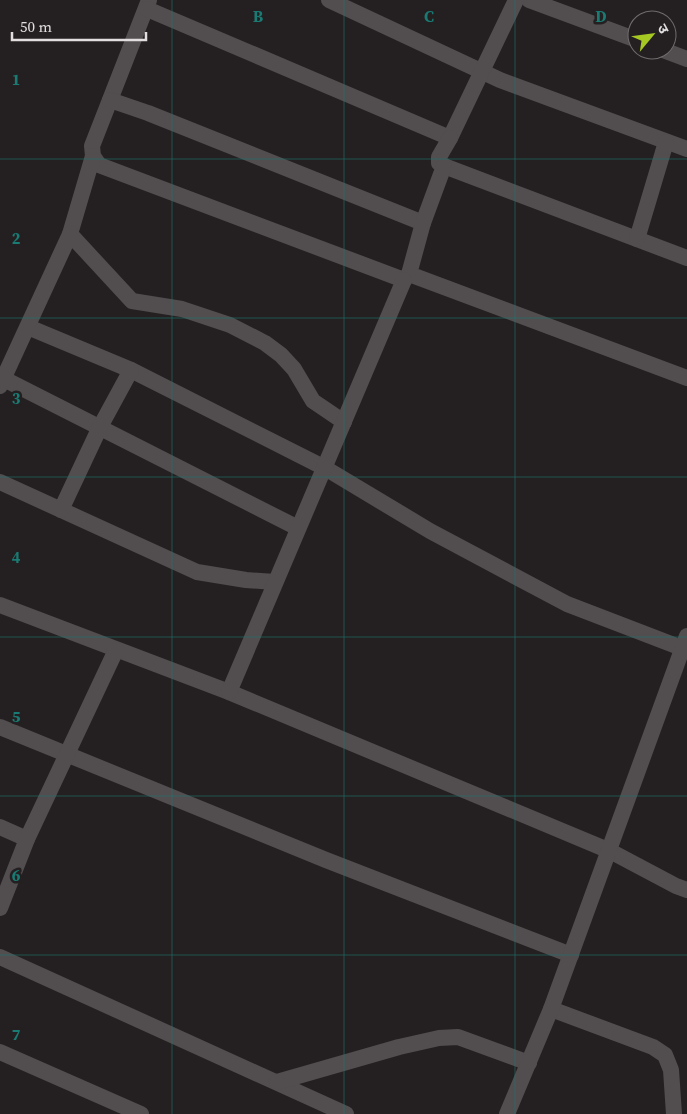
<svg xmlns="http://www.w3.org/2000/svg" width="687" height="1114" font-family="'Source Serif 4','Noto Sans Devanagari',serif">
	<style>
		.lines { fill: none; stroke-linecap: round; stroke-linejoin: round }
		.minor { stroke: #524d4f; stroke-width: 16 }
		.grid { fill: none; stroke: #1a7b74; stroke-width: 1; stroke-opacity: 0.55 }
		.grid-label { font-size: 16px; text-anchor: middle; font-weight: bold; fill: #1a7b74; stroke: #242021; stroke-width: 5; stroke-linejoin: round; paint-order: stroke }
	</style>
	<rect width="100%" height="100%" fill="#242021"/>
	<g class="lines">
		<g class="minor">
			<path d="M 149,0 L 92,146 L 93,156 L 99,165 L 404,280 L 409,274"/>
			<path d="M 329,0 L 500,80 L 687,149"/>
			<path d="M 529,0 L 637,40"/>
			<path d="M 147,9 L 450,138 L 516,0"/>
			<path d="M 663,50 L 687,59"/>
			<path d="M 110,100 L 148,113 L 423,223"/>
			<path d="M 450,138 L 439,157 L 439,163 L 444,166 L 687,258"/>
			<path d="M 444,166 L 423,223 L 409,274 L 687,378"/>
			<path d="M 70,234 L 93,156"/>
			<path d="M 637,239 L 666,142"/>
			<path d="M 28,327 L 131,370 L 325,468 L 430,531 L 567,604 L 687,650"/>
			<path d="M 4,379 L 298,528"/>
			<path d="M 0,386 L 70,234 L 132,301 L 182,309 L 230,325 L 265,343 L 281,355 L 294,369 L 313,401 L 344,422"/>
			<path d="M 0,482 L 197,572 L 246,580 L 275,582"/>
			<path d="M 61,510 L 100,427 L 131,370"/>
			<path d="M 0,605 L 229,692 L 610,851 L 676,886 L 687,890"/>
			<path d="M 229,692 L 404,280"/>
			<path d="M 0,727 L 326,860 L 571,955"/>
			<path d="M 0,827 L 27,839"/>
			<path d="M 0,908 L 27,839 L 116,650"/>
			<path d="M 0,957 L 346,1114"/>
			<path d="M 551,1009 L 653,1047 L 665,1055 L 671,1070 L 674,1114"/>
			<path d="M 0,1052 L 141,1114"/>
			<path d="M 277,1082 L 399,1047 L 439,1038 L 458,1037 L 529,1063"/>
			<path d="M 507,1114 L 551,1009 L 687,636"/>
		</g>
	</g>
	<path class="grid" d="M 172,0 L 172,1114M 344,0 L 344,1114M 515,0 L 515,1114M 0,159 L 687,159M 0,318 L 687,318M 0,477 L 687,477M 0,637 L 687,637M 0,796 L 687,796M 0,955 L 687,955"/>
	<g class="grid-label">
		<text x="258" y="22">B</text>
		<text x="429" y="22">C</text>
		<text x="601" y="22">D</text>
		<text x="16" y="85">1</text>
		<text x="16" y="244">2</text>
		<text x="16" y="404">3</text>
		<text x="16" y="563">4</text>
		<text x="16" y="722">5</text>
		<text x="16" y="881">6</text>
		<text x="16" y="1040">7</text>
	</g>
	<g transform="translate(652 35) rotate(61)"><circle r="24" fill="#242021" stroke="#706c6d"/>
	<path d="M0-4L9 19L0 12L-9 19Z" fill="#a5c822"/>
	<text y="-8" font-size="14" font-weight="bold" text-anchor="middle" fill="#e1dedf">उ</text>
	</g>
	<path d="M12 32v8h134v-8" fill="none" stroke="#e1dedf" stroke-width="2.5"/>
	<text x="20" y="32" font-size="15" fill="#e1dedf" stroke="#242021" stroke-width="4" paint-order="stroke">50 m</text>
</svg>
